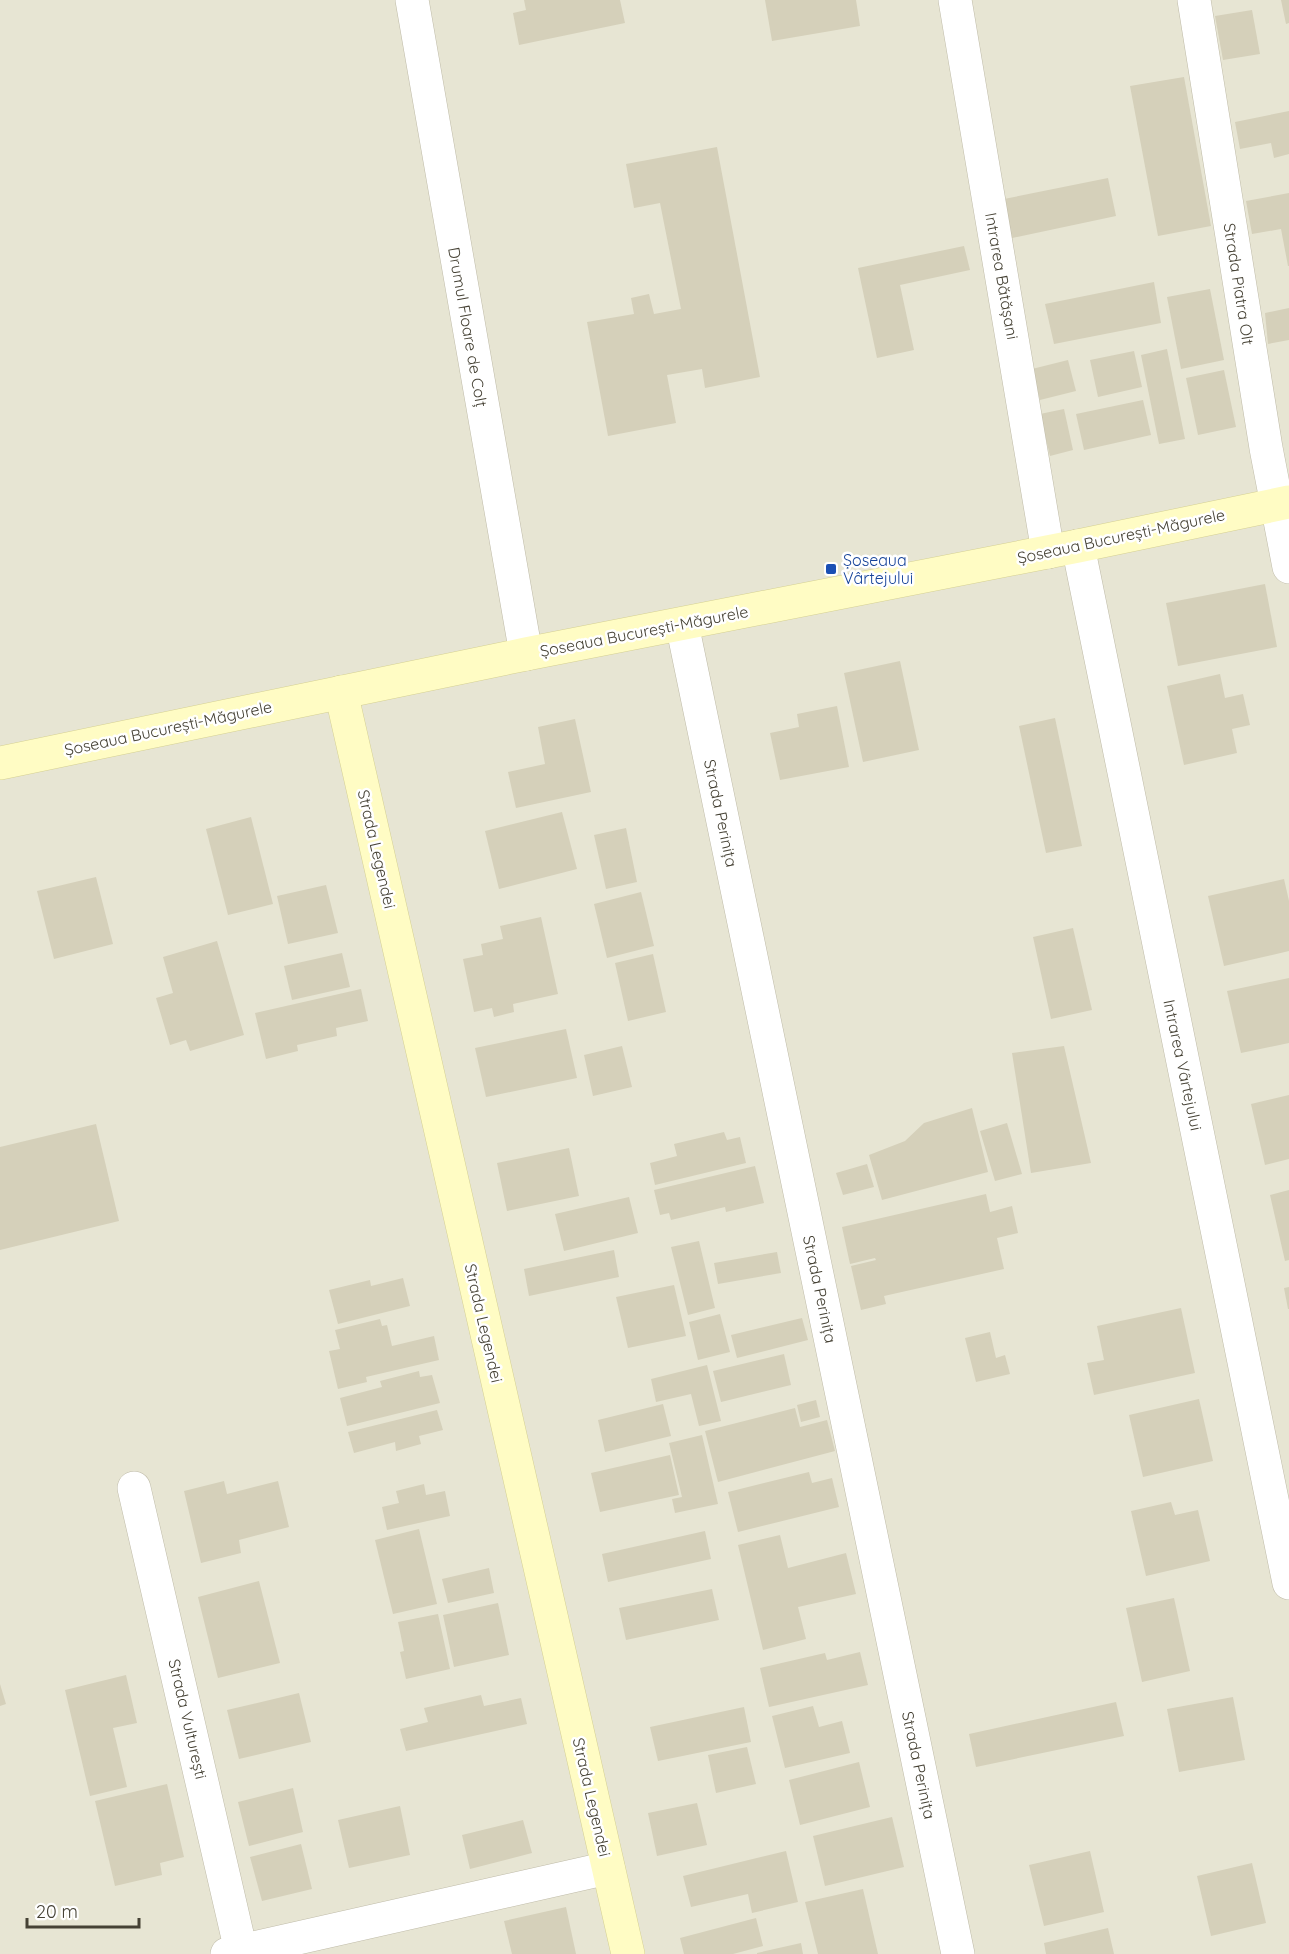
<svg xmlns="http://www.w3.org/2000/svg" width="1289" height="1954" font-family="Quicksand,sans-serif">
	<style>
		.residential { fill: #e7e5d3 }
		.building { fill: #d5d0ba }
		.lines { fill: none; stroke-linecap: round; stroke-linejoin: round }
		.street-casing { stroke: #bfbba8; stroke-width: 34 }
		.secondary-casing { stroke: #d5d093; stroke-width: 34 }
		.street { stroke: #fff; stroke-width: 33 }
		.secondary { stroke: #fffcc4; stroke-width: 33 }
		.transit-dot { fill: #1a4fb4; stroke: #fff; stroke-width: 2 }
		.labels { text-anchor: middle; stroke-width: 5; stroke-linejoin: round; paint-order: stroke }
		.street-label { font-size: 16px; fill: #464235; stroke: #fff }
		.transit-label { font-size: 16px; fill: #164399; stroke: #fff; text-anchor: start }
	</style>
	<rect width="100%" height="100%" fill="#f3f2e5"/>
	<rect class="residential" x="0" y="0" width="1289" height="1954"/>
	<g class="building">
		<path d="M 524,0 L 620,0 L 625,23 L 519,45 L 513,13 L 526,10 Z"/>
		<path d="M 765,0 L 856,0 L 860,26 L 772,41 Z"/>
		<path d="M 1281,0 L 1289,0 L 1289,23 L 1286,24 Z"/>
		<path d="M 1252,10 L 1260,54 L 1223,60 L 1215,16 Z"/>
		<path d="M 1184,77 L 1211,226 L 1158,236 L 1130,86 Z"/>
		<path d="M 1289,111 L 1289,154 L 1274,158 L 1271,143 L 1240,149 L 1235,122 Z"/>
		<path d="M 717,147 L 760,377 L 705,388 L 702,369 L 667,375 L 676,423 L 608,436 L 587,322 L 634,314 L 631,298 L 649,294 L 654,314 L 681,309 L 660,203 L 634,208 L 626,164 Z"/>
		<path d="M 1108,178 L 1116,216 L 1012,238 L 1004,199 Z"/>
		<path d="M 1289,193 L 1289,266 L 1288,266 L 1281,229 L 1252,234 L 1246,201 Z"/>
		<path d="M 964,246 L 970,270 L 900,285 L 914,350 L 877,358 L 858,268 Z"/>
		<path d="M 1154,282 L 1161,323 L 1054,344 L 1045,304 Z"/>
		<path d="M 1210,289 L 1224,360 L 1181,369 L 1167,297 Z"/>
		<path d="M 1289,308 L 1289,340 L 1268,344 L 1265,313 Z"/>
		<path d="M 1167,349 L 1185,439 L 1159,444 L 1141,355 Z"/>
		<path d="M 1134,351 L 1142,387 L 1098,397 L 1090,360 Z"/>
		<path d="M 1068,360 L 1076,391 L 1040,400 L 1032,369 Z"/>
		<path d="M 1224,370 L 1236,427 L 1198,435 L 1186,378 Z"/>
		<path d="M 1143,400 L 1151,435 L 1084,450 L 1076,414 Z"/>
		<path d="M 1064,409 L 1073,450 L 1050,456 L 1040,414 Z"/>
		<path d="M 1265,584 L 1277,647 L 1178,666 L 1166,603 Z"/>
		<path d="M 900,661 L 919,750 L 863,762 L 844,673 Z"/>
		<path d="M 1220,674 L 1225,698 L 1243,694 L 1250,725 L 1232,729 L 1237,753 L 1184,765 L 1167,686 Z"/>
		<path d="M 837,706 L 849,767 L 780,780 L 770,733 L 799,727 L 797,714 Z"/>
		<path d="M 1055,718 L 1082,846 L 1046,853 L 1019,726 Z"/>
		<path d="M 575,719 L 591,792 L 516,808 L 508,772 L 545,764 L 538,727 Z"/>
		<path d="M 562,812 L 577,869 L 499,889 L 485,831 Z"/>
		<path d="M 251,817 L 273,904 L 228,915 L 206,829 Z"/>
		<path d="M 626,828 L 637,882 L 606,889 L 594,835 Z"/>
		<path d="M 96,877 L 113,944 L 54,959 L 37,891 Z"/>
		<path d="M 1284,879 L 1289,901 L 1289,951 L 1224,966 L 1208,896 Z"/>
		<path d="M 326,885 L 338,933 L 288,944 L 277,896 Z"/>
		<path d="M 641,892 L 654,946 L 607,958 L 594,904 Z"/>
		<path d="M 541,917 L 558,994 L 513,1004 L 514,1012 L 494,1017 L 492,1008 L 474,1012 L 463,959 L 483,955 L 481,944 L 503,939 L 500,926 Z"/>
		<path d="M 1073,928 L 1092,1010 L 1051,1019 L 1033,937 Z"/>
		<path d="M 217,941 L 244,1035 L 190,1051 L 186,1040 L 170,1045 L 156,998 L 173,993 L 163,957 Z"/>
		<path d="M 342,953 L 350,987 L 292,1000 L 284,966 Z"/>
		<path d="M 653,954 L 666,1012 L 628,1021 L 615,963 Z"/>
		<path d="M 1289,978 L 1289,1043 L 1241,1053 L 1227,991 Z"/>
		<path d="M 361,989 L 368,1021 L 336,1028 L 337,1036 L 297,1045 L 298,1051 L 266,1059 L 255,1013 Z"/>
		<path d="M 566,1029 L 577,1078 L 486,1097 L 475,1048 Z"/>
		<path d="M 622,1046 L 632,1087 L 593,1096 L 584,1055 Z"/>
		<path d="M 1064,1046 L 1091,1163 L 1031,1173 L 1012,1053 Z"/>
		<path d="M 1289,1095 L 1289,1159 L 1265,1165 L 1251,1104 Z"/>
		<path d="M 972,1108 L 988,1172 L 882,1200 L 869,1155 L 905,1141 L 924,1123 Z"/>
		<path d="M 1007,1123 L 1022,1174 L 995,1181 L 980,1131 Z"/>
		<path d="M 96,1124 L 119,1221 L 0,1250 L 0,1147 Z"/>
		<path d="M 724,1132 L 727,1140 L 740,1137 L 746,1163 L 655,1185 L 650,1163 L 677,1156 L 674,1144 Z"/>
		<path d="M 569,1148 L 579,1196 L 507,1211 L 497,1163 Z"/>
		<path d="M 867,1164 L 874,1187 L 843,1195 L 836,1173 Z"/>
		<path d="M 755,1166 L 764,1203 L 726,1212 L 725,1207 L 671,1220 L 669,1213 L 660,1215 L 654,1190 Z"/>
		<path d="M 1289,1190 L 1289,1260 L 1285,1261 L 1270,1195 Z"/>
		<path d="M 986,1194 L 990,1212 L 1012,1206 L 1018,1233 L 997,1238 L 1004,1269 L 884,1296 L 886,1304 L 861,1310 L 851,1266 L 876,1260 L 875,1258 L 850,1264 L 842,1227 Z"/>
		<path d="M 629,1197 L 638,1233 L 564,1251 L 555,1214 Z"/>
		<path d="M 699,1241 L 715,1308 L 688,1315 L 671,1247 Z"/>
		<path d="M 614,1250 L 619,1277 L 529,1296 L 524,1269 Z"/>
		<path d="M 777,1252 L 781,1273 L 718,1284 L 714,1263 Z"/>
		<path d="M 403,1278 L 410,1306 L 338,1324 L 329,1290 L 370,1280 L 371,1286 Z"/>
		<path d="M 674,1285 L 686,1336 L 628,1348 L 616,1297 Z"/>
		<path d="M 1289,1287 L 1289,1309 L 1288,1309 L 1284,1288 Z"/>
		<path d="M 1181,1308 L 1195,1373 L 1094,1395 L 1087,1363 L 1104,1360 L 1097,1326 Z"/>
		<path d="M 720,1314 L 730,1352 L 698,1360 L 689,1322 Z"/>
		<path d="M 802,1318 L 808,1340 L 737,1358 L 731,1335 Z"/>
		<path d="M 380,1319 L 382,1326 L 387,1325 L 392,1346 L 434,1336 L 439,1360 L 366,1377 L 367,1382 L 338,1389 L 329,1351 L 340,1349 L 335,1330 Z"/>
		<path d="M 990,1332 L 996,1358 L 1005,1355 L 1010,1374 L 976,1382 L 965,1338 Z"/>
		<path d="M 784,1354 L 791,1385 L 721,1402 L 713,1371 Z"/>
		<path d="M 707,1365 L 721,1421 L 699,1426 L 691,1394 L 656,1402 L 651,1379 Z"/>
		<path d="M 419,1371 L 420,1377 L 432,1375 L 440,1403 L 347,1426 L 340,1398 L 382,1387 L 380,1381 Z"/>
		<path d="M 1199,1399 L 1213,1461 L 1143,1477 L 1129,1415 Z"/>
		<path d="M 816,1400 L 820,1417 L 801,1422 L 797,1405 Z"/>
		<path d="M 663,1404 L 671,1436 L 605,1452 L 598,1420 Z"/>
		<path d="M 795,1408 L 800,1427 L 827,1420 L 835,1451 L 718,1482 L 705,1431 Z"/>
		<path d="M 437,1410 L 443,1430 L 419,1436 L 421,1444 L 396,1451 L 395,1442 L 354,1453 L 348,1432 Z"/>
		<path d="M 702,1435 L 718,1504 L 675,1513 L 672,1499 L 682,1497 L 669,1443 Z"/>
		<path d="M 670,1455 L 679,1495 L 600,1512 L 591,1473 Z"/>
		<path d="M 809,1472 L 812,1483 L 832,1478 L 839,1507 L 738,1532 L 728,1492 Z"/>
		<path d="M 224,1481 L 227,1494 L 278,1481 L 289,1527 L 239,1540 L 241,1553 L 201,1563 L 184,1491 Z"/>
		<path d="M 424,1484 L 426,1495 L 445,1491 L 450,1516 L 387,1530 L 382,1507 L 399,1503 L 396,1491 Z"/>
		<path d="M 1171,1502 L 1175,1515 L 1198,1510 L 1210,1561 L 1146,1576 L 1131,1511 Z"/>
		<path d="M 419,1529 L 437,1604 L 393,1614 L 375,1540 Z"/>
		<path d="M 705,1531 L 711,1559 L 608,1582 L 602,1554 Z"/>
		<path d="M 780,1535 L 788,1568 L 846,1553 L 856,1594 L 798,1607 L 806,1639 L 763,1650 L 738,1545 Z"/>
		<path d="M 489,1568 L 494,1593 L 448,1603 L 442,1579 Z"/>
		<path d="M 259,1581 L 280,1663 L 218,1678 L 198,1597 Z"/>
		<path d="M 712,1589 L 719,1620 L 626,1640 L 619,1608 Z"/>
		<path d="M 1174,1598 L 1190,1671 L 1142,1682 L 1126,1608 Z"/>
		<path d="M 498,1603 L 509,1655 L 454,1667 L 443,1615 Z"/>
		<path d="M 438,1614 L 450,1669 L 406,1679 L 400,1652 L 404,1651 L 398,1622 Z"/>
		<path d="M 860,1652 L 868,1685 L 769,1707 L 760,1668 L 825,1653 L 827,1660 Z"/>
		<path d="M 126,1675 L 137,1723 L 113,1728 L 127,1787 L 90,1796 L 65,1690 Z"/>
		<path d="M 0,1684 L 6,1704 L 0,1706 Z"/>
		<path d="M 299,1693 L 311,1742 L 239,1759 L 227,1710 Z"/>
		<path d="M 481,1695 L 484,1706 L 521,1698 L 527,1724 L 406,1751 L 400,1729 L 428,1722 L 424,1708 Z"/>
		<path d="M 1233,1697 L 1245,1760 L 1179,1772 L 1167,1709 Z"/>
		<path d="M 1116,1702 L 1124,1736 L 976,1767 L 969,1734 Z"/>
		<path d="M 813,1706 L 819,1727 L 842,1721 L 850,1753 L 785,1768 L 772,1716 Z"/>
		<path d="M 744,1707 L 751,1742 L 658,1761 L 650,1727 Z"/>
		<path d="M 747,1747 L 756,1784 L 716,1793 L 708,1755 Z"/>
		<path d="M 859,1762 L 870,1807 L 800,1825 L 789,1780 Z"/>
		<path d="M 167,1784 L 184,1857 L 160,1863 L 162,1875 L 115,1886 L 95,1801 Z"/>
		<path d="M 293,1788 L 303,1832 L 249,1846 L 238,1802 Z"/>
		<path d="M 697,1803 L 707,1845 L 657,1856 L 648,1813 Z"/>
		<path d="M 400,1806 L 410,1855 L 349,1868 L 338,1820 Z"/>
		<path d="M 892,1817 L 904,1867 L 825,1886 L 813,1836 Z"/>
		<path d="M 523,1820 L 532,1853 L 470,1869 L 462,1835 Z"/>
		<path d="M 301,1844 L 312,1889 L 262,1901 L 250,1857 Z"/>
		<path d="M 786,1851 L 798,1902 L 752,1913 L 748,1894 L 691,1907 L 683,1876 Z"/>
		<path d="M 1090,1851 L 1104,1912 L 1044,1926 L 1029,1865 Z"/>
		<path d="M 1252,1863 L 1266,1923 L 1211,1936 L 1197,1876 Z"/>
		<path d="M 863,1889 L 878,1954 L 818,1954 L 805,1902 Z"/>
		<path d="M 566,1907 L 576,1954 L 512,1954 L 504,1921 Z"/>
		<path d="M 756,1918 L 763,1946 L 733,1954 L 684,1954 L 680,1938 Z"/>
		<path d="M 1108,1928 L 1114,1954 L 1046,1954 L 1044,1943 Z"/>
		<path d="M 801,1943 L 803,1954 L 757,1954 L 757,1953 Z"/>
	</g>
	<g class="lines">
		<defs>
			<g id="street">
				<path d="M 412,0 L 526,654"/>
				<path d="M 955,0 L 1048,552"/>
				<path d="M 1194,0 L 1266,448 L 1289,567"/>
				<path d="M 1078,546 L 1289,1583"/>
				<path d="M 682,624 L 958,1954"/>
				<path d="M 134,1488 L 241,1951"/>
				<path d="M 227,1954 L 608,1868"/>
			</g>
			<g id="secondary">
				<path d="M 341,692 L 628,1954"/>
				<path d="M 0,763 L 526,654 L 1078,546 L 1289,502"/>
			</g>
		</defs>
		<use href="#street" class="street-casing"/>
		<use href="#secondary" class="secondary-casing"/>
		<use href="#street" class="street"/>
		<use href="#secondary" class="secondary"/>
	</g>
	<rect class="transit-dot" x="825" y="563" width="12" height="12" rx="3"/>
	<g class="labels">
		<g class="street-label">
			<text transform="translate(1002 276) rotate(80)" y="6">Intrarea Bătășani</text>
			<text transform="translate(1239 284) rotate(81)" y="6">Strada Piatra Olt</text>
			<text transform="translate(468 327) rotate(80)" y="6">Drumul Floare de Colț</text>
			<text transform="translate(1121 536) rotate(-12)" y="6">Șoseaua București-Măgurele</text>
			<text transform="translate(644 631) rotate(-11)" y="6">Șoseaua București-Măgurele</text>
			<text transform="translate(168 728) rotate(-12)" y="6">Șoseaua București-Măgurele</text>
			<text transform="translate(721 813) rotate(78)" y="6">Strada Perinița</text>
			<text transform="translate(377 849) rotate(77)" y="6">Strada Legendei</text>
			<text transform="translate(1183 1065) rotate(78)" y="6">Intrarea Vârtejului</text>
			<text transform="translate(820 1289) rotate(78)" y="6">Strada Perinița</text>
			<text transform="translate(484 1323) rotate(77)" y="6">Strada Legendei</text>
			<text transform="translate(188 1719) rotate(77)" y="6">Strada Vulturești</text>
			<text transform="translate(919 1765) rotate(78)" y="6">Strada Perinița</text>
			<text transform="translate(592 1797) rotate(77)" y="6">Strada Legendei</text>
		</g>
		<g class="transit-label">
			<text x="843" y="566">Șoseaua<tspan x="843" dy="18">Vârtejului</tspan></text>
		</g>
	</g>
	<path d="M27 1918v9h112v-9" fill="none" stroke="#464235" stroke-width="3"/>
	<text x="36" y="1918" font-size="18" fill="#464235" stroke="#ffffff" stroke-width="4.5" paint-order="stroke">20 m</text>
</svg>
